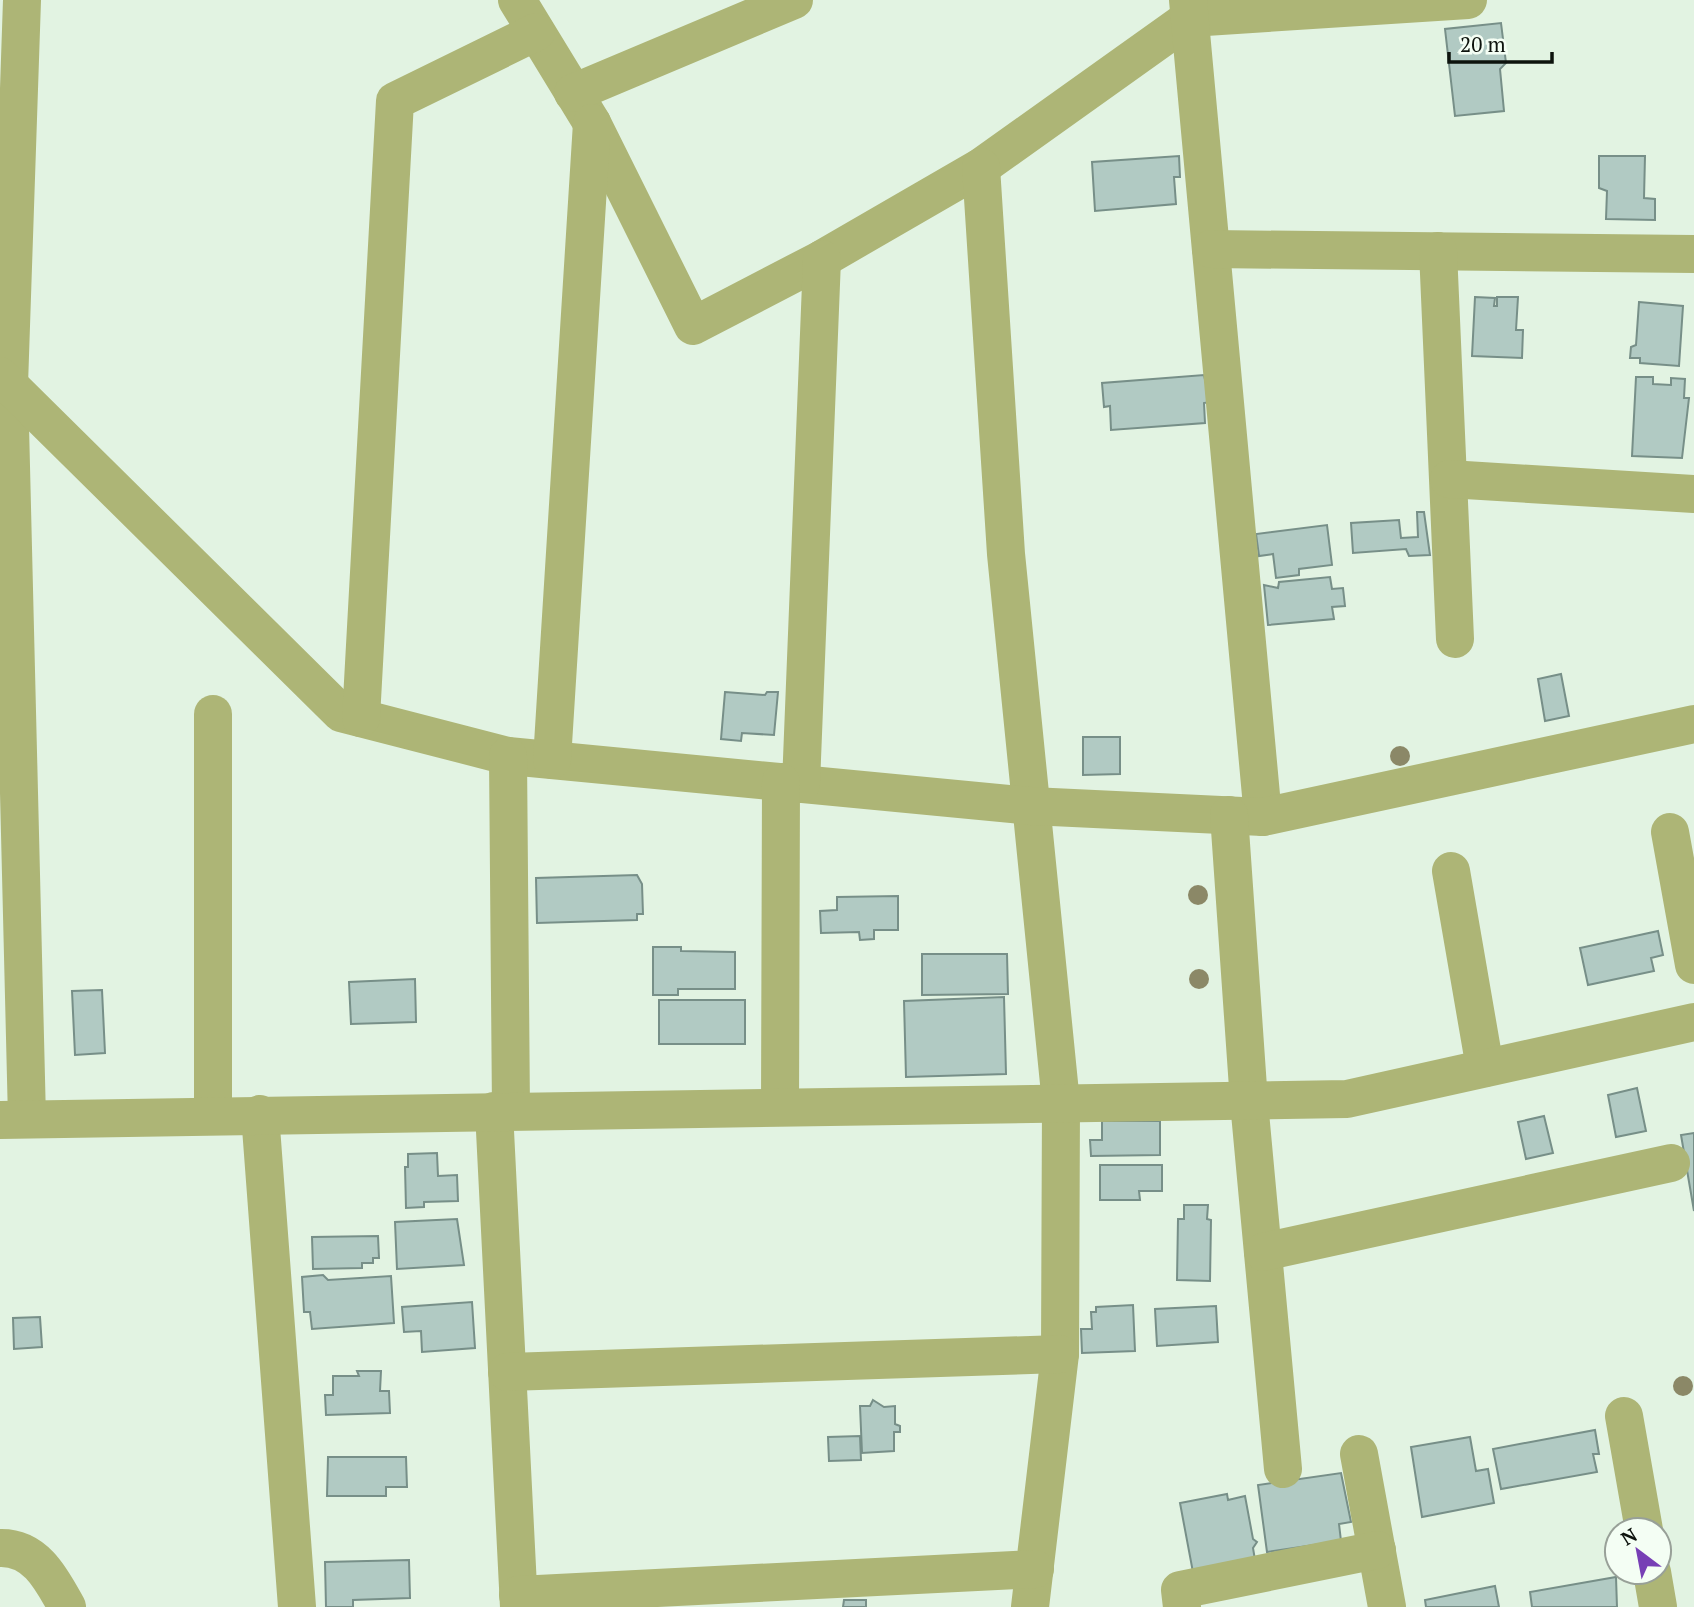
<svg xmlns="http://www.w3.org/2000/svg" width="1694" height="1607" font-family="'PT Serif',serif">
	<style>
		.building { fill: #b1cac3; stroke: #778f88; stroke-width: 2 }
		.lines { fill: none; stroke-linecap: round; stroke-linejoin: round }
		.minor { stroke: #adb576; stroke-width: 38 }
		.tree { fill: #8b8867 }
	</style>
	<rect width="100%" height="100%" fill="#e2f3e2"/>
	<g class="building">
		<path d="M 1501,23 L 1506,63 L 1500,69 L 1504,111 L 1455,116 L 1445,29 Z"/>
		<path d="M 1179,156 L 1180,177 L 1174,177 L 1176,204 L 1095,211 L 1092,162 Z"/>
		<path d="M 1599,156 L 1645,156 L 1644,198 L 1655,199 L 1655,220 L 1606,219 L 1607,191 L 1599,188 Z"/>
		<path d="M 1475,297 L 1495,298 L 1494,306 L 1497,306 L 1497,297 L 1518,297 L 1516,330 L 1523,330 L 1522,358 L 1472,356 Z"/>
		<path d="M 1639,302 L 1683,306 L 1679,366 L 1640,363 L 1640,358 L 1630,358 L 1631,347 L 1636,345 Z"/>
		<path d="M 1204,375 L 1210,402 L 1204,403 L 1205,423 L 1111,430 L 1110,406 L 1104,407 L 1102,383 Z"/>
		<path d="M 1636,377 L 1653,377 L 1653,384 L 1671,385 L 1671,378 L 1685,379 L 1684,398 L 1689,398 L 1682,458 L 1632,456 Z"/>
		<path d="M 1417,512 L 1424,512 L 1430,555 L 1409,556 L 1406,549 L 1353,553 L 1351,523 L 1399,520 L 1401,538 L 1418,537 Z"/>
		<path d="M 1327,525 L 1332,565 L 1299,569 L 1299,575 L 1276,578 L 1273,554 L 1259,556 L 1256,534 Z"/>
		<path d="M 1330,577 L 1332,589 L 1343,588 L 1345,606 L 1332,607 L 1334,619 L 1268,625 L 1264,585 L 1278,588 L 1279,582 Z"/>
		<path d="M 1561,674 L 1569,716 L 1545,721 L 1538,679 Z"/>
		<path d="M 725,692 L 765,695 L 767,692 L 778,692 L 774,735 L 742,733 L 741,741 L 721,739 Z"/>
		<path d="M 1083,737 L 1120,737 L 1120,774 L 1083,775 Z"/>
		<path d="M 637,875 L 642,884 L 643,914 L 637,914 L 637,920 L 537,923 L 536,878 Z"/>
		<path d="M 898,896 L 898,930 L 874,930 L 874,939 L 860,940 L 859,932 L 821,933 L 820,911 L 837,910 L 837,897 Z"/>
		<path d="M 1658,931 L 1663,955 L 1651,958 L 1654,971 L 1588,985 L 1580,948 Z"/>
		<path d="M 653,947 L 681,947 L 681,951 L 735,952 L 735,989 L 678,989 L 678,995 L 653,995 Z"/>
		<path d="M 922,954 L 1007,954 L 1008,994 L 922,995 Z"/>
		<path d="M 415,979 L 416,1022 L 351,1024 L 349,982 Z"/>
		<path d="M 102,990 L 105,1053 L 75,1055 L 72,991 Z"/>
		<path d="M 1004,997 L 1006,1074 L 906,1077 L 904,1001 Z"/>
		<rect x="659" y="1000" width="86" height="44"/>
		<path d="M 1637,1088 L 1646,1131 L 1616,1137 L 1608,1095 Z"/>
		<path d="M 1544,1116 L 1553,1153 L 1526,1159 L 1518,1122 Z"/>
		<path d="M 1102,1121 L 1160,1121 L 1160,1155 L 1091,1156 L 1090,1140 L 1102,1140 Z"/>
		<path d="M 1694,1133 L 1694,1211 L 1681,1135 Z"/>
		<path d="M 437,1153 L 438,1176 L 457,1175 L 458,1201 L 424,1202 L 424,1207 L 406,1208 L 405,1167 L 408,1167 L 408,1154 Z"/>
		<path d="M 1100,1165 L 1162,1165 L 1162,1191 L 1139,1191 L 1140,1200 L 1100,1200 Z"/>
		<path d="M 1184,1205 L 1208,1205 L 1207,1219 L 1211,1220 L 1210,1281 L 1177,1280 L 1178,1219 L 1184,1219 Z"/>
		<path d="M 457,1219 L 464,1265 L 397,1269 L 395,1222 Z"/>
		<path d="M 378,1236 L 379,1258 L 373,1258 L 373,1263 L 362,1263 L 362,1268 L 313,1269 L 312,1237 Z"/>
		<path d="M 323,1275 L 328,1280 L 391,1276 L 394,1323 L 312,1329 L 310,1312 L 304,1312 L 302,1277 Z"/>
		<path d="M 472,1302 L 475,1348 L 422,1352 L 421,1331 L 404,1332 L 402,1307 Z"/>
		<path d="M 1133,1305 L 1135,1351 L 1082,1353 L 1081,1329 L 1092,1329 L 1091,1312 L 1096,1312 L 1096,1307 Z"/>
		<path d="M 1216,1306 L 1218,1342 L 1157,1346 L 1155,1309 Z"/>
		<path d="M 40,1317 L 42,1347 L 14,1349 L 13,1318 Z"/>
		<path d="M 357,1371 L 381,1371 L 380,1391 L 389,1391 L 390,1413 L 326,1415 L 325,1395 L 333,1395 L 333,1376 L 359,1376 Z"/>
		<path d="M 873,1400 L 884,1407 L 895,1406 L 895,1424 L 900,1426 L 900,1432 L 894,1432 L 894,1451 L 862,1453 L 860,1406 L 870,1406 Z"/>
		<path d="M 1595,1430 L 1599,1454 L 1593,1454 L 1597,1472 L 1501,1489 L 1493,1449 Z"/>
		<path d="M 860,1436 L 861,1460 L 829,1461 L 828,1437 Z"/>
		<path d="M 1470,1437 L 1476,1471 L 1488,1469 L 1494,1503 L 1422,1517 L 1411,1447 Z"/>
		<path d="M 328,1457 L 406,1457 L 407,1487 L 386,1487 L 386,1496 L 327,1496 Z"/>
		<path d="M 1341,1473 L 1351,1522 L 1339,1524 L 1341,1541 L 1267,1552 L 1258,1485 Z"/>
		<path d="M 1227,1494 L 1228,1500 L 1245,1496 L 1253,1539 L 1257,1542 L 1253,1548 L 1256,1566 L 1195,1583 L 1180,1503 Z"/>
		<path d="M 409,1560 L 410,1598 L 353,1600 L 353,1607 L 326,1607 L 325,1562 Z"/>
		<path d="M 1616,1577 L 1617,1607 L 1532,1607 L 1530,1592 Z"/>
		<path d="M 1495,1586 L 1499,1607 L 1426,1607 L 1425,1600 Z"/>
		<path d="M 844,1600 L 866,1600 L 866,1607 L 843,1607 Z"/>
	</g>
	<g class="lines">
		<g class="minor">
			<path d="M 22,0 L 9,385 L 27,1119"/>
			<path d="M 517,0 L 592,123 L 693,326 L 822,259 L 981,167 L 1190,18 L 1468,0"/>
			<path d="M 1188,0 L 1263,817"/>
			<path d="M 573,93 L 794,0"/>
			<path d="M 981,167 L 1006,554 L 1061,1103 L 1060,1354 L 1030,1607"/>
			<path d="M 1211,249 L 1694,254"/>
			<path d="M 1438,251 L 1455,639"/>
			<path d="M 0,376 L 341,713 L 508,756 L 1031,806 L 1263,817 L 1694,724"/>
			<path d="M 1449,479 L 1694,494"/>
			<path d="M 361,718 L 395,101 L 536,32"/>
			<path d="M 508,756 L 511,1111"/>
			<path d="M 552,760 L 592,123"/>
			<path d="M 801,784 L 822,259"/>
			<path d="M 1229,815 L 1249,1102 L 1283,1469"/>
			<path d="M 1670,832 L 1694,965"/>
			<path d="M 1451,871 L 1485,1068"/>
			<path d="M 780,1107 L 781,782"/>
			<path d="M 494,1111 L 519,1607"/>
			<path d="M 260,1114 L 297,1607"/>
			<path d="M 213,1115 L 213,714"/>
			<path d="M 0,1120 L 1347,1099 L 1694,1022"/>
			<path d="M 1263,1252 L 1671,1163"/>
			<path d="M 507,1372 L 1060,1354"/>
			<path d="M 1624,1416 L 1644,1530"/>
			<path d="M 1359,1454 L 1387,1607"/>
			<path d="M 0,1548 C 36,1547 52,1580 67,1607"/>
			<path d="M 1652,1572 L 1658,1607"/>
			<path d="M 518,1595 L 1035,1569"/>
			<path d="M 1182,1607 L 1180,1590 L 1377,1550"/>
		</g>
	</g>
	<g class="tree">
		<circle cx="1400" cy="756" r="10"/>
		<circle cx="1198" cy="895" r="10"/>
		<circle cx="1199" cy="979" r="10"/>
		<circle cx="1683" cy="1386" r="10"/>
	</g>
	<g transform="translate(1638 1551) rotate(328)"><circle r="33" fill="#f4fef4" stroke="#98a098" stroke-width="2"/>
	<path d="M0-5L12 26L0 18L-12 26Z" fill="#773fb5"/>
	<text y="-10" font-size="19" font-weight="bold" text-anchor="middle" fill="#0d130d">N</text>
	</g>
	<path d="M1449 52v10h103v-10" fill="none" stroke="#0d130d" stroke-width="3.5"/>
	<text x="1460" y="52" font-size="21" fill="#0d130d" stroke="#f4fef4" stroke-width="5" paint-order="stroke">20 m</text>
</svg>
